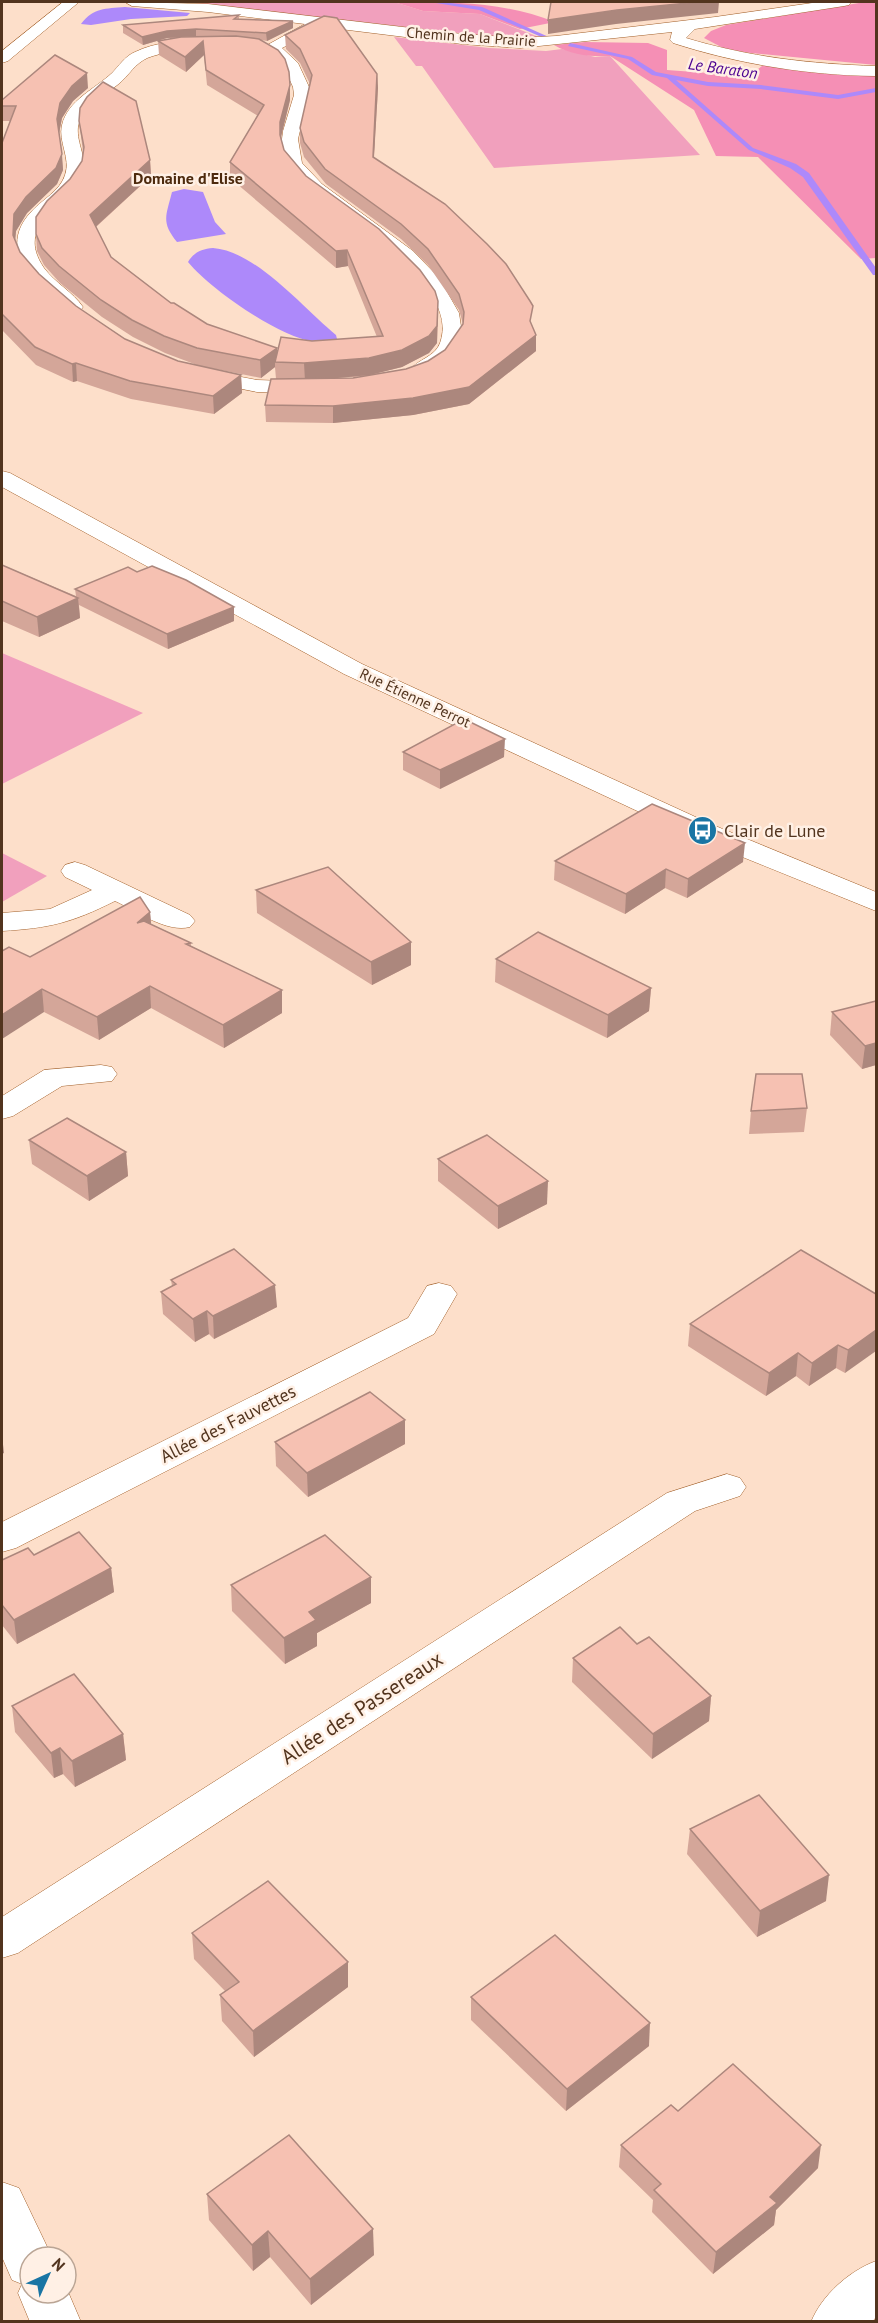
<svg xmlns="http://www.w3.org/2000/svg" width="878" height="2323" font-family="'PT Sans',sans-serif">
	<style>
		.green { fill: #f1a0bd }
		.forest { fill: #f58fb5 }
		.water { fill: #ad89fa }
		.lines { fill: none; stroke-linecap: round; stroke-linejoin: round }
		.stream { fill: #ad89fa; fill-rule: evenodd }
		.minor-casing { stroke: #a3612b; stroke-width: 1 }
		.minor { fill: #fff; fill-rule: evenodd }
		.wall { fill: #d4a699; fill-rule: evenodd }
		.shaded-wall { fill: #ac877d }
		.building { fill: #f6c1b2; stroke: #ac877d; stroke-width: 1.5 }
		.labels { text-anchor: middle; stroke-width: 5; stroke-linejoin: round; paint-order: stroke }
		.far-street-label { font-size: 15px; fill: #52341e; stroke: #fff0e5 }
		.far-water-label { font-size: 16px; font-style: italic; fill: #4b0191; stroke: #fff0e5 }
		.far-neighbourhood-label { font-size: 16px; font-weight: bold; fill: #4d2a0d; stroke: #fff0e5 }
		.poi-label { font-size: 18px; fill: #52341e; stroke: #fff0e5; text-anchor: start }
		.street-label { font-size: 18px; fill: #52341e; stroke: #fff0e5 }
		.near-street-label { font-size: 21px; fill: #52341e; stroke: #fff0e5 }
	</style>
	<rect width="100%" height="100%" fill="#fddfca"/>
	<g class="green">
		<path d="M 184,2 L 394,2 L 423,11 L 480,14 L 544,39 L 495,37 Z"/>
		<path d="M 394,37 L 489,48 L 546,51 L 562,49 L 595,57 L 610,56 L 700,155 L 494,168 L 422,66 L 416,66 Z"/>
		<path d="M 2,653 L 143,713 L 2,784 Z"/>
		<path d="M 2,853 L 47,876 L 2,902 Z"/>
	</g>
	<g class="forest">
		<path d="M 394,2 C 448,2 503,1 555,22 L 520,29 L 480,14 L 423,11 Z"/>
		<path d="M 865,2 L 876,2 L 876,65 L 751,53 L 725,49 L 704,38 L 711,31 L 726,25 Z"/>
		<path d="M 585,42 L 648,43 L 667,50 L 667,70 L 749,76 L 766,63 L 876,74 L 876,258 L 861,259 L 758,157 L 716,156 L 694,110 L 610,56 C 591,57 571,55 554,45 Z"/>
	</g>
	<g class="water">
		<path d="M 125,7 L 190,13 L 187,16 L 131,19 L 91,25 L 81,24 C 94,7 105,9 125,7 Z"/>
		<path d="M 184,189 L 203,192 L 215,222 L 226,234 L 177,242 C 161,222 166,216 172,192 Z"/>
		<path d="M 213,248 C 256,251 303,308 336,335 L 337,339 C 330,342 322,344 314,342 C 278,336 211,290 188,262 C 194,252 202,249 213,248 Z"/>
	</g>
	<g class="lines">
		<g class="stream">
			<path d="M 430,2 L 443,2 L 482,7 L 551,38 L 546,39 L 479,10 Z"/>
			<path d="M 570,43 L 632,57 L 656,72 L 708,82 L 761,85 L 838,95 L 876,88 L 876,92 L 838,99 L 761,89 L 708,86 L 676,80 L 753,148 L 796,164 L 809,173 L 876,268 L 876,275 L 873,275 L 803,177 L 790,168 L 749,150 L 667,78 L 652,75 L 628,59 L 568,46 Z"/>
		</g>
		<defs>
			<g id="minor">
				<path d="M 63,2 L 79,2 L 8,61 L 2,63 L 2,51 Z"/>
				<path d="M 125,2 L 208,4 L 462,34 L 520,38 L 556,36 L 715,17 L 819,2 L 851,2 L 849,5 L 844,6 L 695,29 L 686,38 C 748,57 811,64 876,66 L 876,76 C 807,75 738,64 673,43 L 670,40 L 672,32 L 520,48 L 462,44 L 324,27 L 282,48 L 298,63 L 310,89 L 298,139 L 302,163 L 322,184 L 413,251 L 439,278 L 459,313 L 462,333 L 458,348 L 444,364 L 420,376 L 413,374 L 410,370 C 418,359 435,357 440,343 C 462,283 340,218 304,186 L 285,163 L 281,147 L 283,131 L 294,95 L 293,87 L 282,63 L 262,48 L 305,24 L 208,12 L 132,6 Z"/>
				<path d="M 202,39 L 207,41 L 210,44 L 207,47 C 190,52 171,50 153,56 C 138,60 132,71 122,81 C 107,95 82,105 78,127 C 76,144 89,160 82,177 C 68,211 13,222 44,268 C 55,283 73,292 83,307 L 80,311 C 66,315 59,305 49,296 C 23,272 2,242 32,211 C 43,199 60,191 65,175 C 71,158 58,142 62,125 C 68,100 95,89 112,73 C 119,66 125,56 135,52 C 155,42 180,41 202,39 Z"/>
				<path d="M 199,369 L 257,380 L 314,382 L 321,384 L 324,388 L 321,392 L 314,394 L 257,392 L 192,379 L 189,375 L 192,371 Z"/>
				<path d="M 2,471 L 10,473 L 362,664 L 713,825 L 876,892 L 876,911 L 693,837 L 344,674 L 2,487 Z"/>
				<path d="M 75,862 L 85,865 L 190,915 L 195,921 L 190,927 C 166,933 137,911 115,901 C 71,923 50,928 2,931 L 2,913 L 50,909 L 92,890 L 65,877 L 61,871 L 65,865 Z"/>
				<path d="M 101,1065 L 112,1067 L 117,1074 L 112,1081 L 62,1086 L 13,1116 L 2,1119 L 2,1096 L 44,1070 Z"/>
				<path d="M 439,1283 L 451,1286 L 457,1294 L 434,1334 L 16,1548 L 2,1552 L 2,1522 L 408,1318 L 427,1286 Z"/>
				<path d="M 727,1474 L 740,1478 L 746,1487 L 740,1496 L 695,1511 L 18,1953 L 2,1958 L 2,1917 L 667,1493 Z"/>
				<path d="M 2,2182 L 19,2188 L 52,2257 L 30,2257 L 30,2293 L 66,2293 L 66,2287 L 81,2322 L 30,2322 L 18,2293 L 22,2284 L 12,2280 L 2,2257 Z"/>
				<path d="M 876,2261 L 876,2317 L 872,2322 L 811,2322 C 822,2295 849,2271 876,2261 Z"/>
			</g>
		</defs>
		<use href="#minor" class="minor-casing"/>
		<use href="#minor" class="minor"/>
	</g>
	<g class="wall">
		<path d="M 239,15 L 239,19 L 293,28 L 267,41 L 261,40 L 289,72 L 290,100 L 281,137 L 284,150 L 306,176 L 438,318 L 437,343 L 429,353 L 402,367 L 374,374 L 406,369 L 428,361 L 445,350 L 463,324 L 459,310 L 428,265 L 401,239 L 326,184 L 304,157 L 300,143 L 300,128 L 310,84 L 300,63 L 286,49 L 285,35 L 377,74 L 378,88 L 374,158 L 532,325 L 536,351 L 469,404 L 413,415 L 333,423 L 266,422 L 265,405 L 276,379 L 275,367 L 261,378 L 211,368 L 241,375 L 242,393 L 214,414 L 131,399 L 77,381 L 73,382 L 36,365 L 2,330 L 2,143 L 10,121 L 2,121 L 2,100 L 88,88 L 73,101 L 62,118 L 59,132 L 63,170 L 57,184 L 27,213 L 16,231 L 15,241 L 20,252 L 39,274 L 76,306 L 125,339 L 178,361 L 197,365 L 165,353 L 133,337 L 102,317 L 60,283 L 44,265 L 37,251 L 36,234 L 82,161 L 83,152 L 79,121 L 150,160 L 151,176 L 96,227 L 111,257 L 171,303 L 207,324 L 277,354 L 312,341 L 377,337 L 348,266 L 336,268 L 230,178 L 230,162 L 258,116 L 207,85 L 204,55 L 186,72 L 159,55 L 158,41 L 179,38 L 167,38 L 143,45 L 123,33 L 123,25 ZM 367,376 L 353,378 L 333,378 L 351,377 Z"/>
		<path d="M 2,565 L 76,596 L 75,589 L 137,572 L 234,607 L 234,621 L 168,649 L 79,605 L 80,618 L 39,637 L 2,621 Z"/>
		<path d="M 403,752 L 504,757 L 440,789 L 403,770 Z"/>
		<path d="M 555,861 L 743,862 L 687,898 L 665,888 L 625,914 L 554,880 Z"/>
		<path d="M 256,890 L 411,942 L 411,965 L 372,985 L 257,913 Z"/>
		<path d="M 150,912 L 151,924 L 191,943 L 191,946 L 282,990 L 282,1013 L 224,1048 L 151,1008 L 99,1040 L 44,1012 L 30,957 Z"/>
		<path d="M 496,959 L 651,988 L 649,1011 L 607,1038 L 495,982 Z"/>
		<path d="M 876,1001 L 876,1065 L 862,1069 L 830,1035 L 832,1012 Z"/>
		<path d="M 807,1108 L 804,1132 L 749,1134 L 751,1111 Z"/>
		<path d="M 29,1140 L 126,1152 L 128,1176 L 89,1201 L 32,1164 Z"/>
		<path d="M 438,1159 L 547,1204 L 498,1229 L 438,1181 Z"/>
		<path d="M 171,1280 L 277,1307 L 214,1339 L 209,1334 L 195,1342 L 163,1314 L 161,1292 L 172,1286 Z"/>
		<path d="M 876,1294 L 845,1373 L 836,1368 L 809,1386 L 796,1376 L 766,1396 L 688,1346 L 690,1324 Z"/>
		<path d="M 275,1442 L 405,1444 L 308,1497 L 276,1466 Z"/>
		<path d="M 34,1555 L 111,1568 L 114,1592 L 17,1644 L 2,1625 L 2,1560 Z"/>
		<path d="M 231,1585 L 371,1603 L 317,1633 L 317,1646 L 285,1664 L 232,1611 Z"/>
		<path d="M 637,1644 L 711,1696 L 709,1721 L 652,1759 L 572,1682 L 573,1658 Z"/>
		<path d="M 12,1706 L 123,1734 L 126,1760 L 75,1787 L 63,1774 L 54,1778 L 15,1732 Z"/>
		<path d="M 690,1829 L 826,1901 L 757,1937 L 687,1854 Z"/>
		<path d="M 192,1933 L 348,1962 L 348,1987 L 254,2057 L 222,2021 L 220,1995 L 225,1991 L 194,1959 Z"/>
		<path d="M 471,1997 L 649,2046 L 566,2111 L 471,2020 Z"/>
		<path d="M 678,2111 L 818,2168 L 776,2210 L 774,2225 L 713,2274 L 652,2212 L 653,2200 L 619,2167 L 621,2145 Z"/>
		<path d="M 207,2194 L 374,2255 L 311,2305 L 270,2257 L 253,2271 L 209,2220 Z"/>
	</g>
	<g class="shaded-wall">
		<path d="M 698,2 L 719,2 L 718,13 L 616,24 L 548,34 L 548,20 L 617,10 Z"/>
		<path d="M 293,21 L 293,28 L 267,41 L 266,33 Z"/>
		<path d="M 196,29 L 196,36 L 167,38 L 143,45 L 142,37 L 167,31 Z"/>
		<path d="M 203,41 L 204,55 L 186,72 L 185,57 Z"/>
		<path d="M 87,73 L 88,88 L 73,101 L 62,118 L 59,134 L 57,119 L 60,103 L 72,86 Z"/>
		<path d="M 377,74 L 378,88 L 373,172 L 373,157 Z"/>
		<path d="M 290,85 L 290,100 L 281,137 L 281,151 L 280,122 Z"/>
		<path d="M 62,154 L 63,170 L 57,184 L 27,213 L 16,231 L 14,252 L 13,235 L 14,214 L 26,197 Z"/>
		<path d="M 150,160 L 151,176 L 91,231 L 90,215 Z"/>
		<path d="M 347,250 L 348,266 L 336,268 L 336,251 Z"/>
		<path d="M 438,301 L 437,343 L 429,353 L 402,367 L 370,375 L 305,381 L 304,363 L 369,358 Z"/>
		<path d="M 536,335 L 536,351 L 469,404 L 413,415 L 333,423 L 333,406 Z"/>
		<path d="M 277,348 L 278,362 L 275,362 L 275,367 L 261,378 L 260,360 Z"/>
		<path d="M 76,363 L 77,381 L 73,382 L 72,364 Z"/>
		<path d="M 241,375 L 242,393 L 214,414 L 213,396 Z"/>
		<path d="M 78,598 L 80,618 L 39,637 L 37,617 Z"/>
		<path d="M 234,607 L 234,621 L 168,649 L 167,634 Z"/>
		<path d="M 505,739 L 504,757 L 440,789 L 440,770 Z"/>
		<path d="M 745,843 L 743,862 L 687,898 L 688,879 Z"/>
		<path d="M 666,869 L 665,888 L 625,914 L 626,894 Z"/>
		<path d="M 150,912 L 152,934 L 137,923 Z"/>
		<path d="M 411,942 L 411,965 L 372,985 L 371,962 Z"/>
		<path d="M 150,986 L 151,1008 L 99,1040 L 97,1017 Z"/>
		<path d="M 651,988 L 649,1011 L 607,1038 L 608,1015 Z"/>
		<path d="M 42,989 L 44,1012 L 2,1039 L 2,1015 Z"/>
		<path d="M 282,990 L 282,1013 L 224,1048 L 223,1025 Z"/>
		<path d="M 876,1043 L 876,1065 L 862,1069 L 865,1046 Z"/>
		<path d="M 126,1152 L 128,1176 L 89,1201 L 87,1176 Z"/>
		<path d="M 548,1181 L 547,1204 L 498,1229 L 498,1206 Z"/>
		<path d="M 275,1285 L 277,1307 L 214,1339 L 213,1316 Z"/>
		<path d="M 207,1311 L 209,1334 L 195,1342 L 193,1319 Z"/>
		<path d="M 876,1330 L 876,1351 L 845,1373 L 848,1350 Z"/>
		<path d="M 838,1345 L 836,1368 L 809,1386 L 812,1363 Z"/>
		<path d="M 798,1353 L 796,1376 L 766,1396 L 769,1373 Z"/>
		<path d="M 405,1420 L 405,1444 L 308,1497 L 307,1473 Z"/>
		<path d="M 2,1436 L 4,1453 L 2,1454 Z"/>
		<path d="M 111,1568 L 114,1592 L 17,1644 L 14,1620 Z"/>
		<path d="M 371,1577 L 371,1603 L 317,1633 L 317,1646 L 285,1664 L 284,1638 L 309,1612 Z"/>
		<path d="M 711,1696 L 709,1721 L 652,1759 L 653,1734 Z"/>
		<path d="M 123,1734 L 126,1760 L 75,1787 L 72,1761 Z"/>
		<path d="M 60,1748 L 63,1774 L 54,1778 L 51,1753 Z"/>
		<path d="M 829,1875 L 826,1901 L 757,1937 L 760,1911 Z"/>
		<path d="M 348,1962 L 348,1987 L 254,2057 L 253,2031 Z"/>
		<path d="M 650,2023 L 649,2046 L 566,2111 L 567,2089 Z"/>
		<path d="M 821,2145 L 818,2168 L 776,2210 L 774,2225 L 713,2274 L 716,2252 Z"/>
		<path d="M 373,2229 L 374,2255 L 311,2305 L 310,2279 Z"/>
		<path d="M 268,2231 L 270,2257 L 253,2271 L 252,2245 Z"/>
	</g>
	<g class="building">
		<path d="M 551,2 L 698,2 L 617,10 L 548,20 Z"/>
		<path d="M 239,15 L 234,19 L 293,21 L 266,33 L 196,29 L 167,31 L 142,37 L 123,25 Z"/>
		<path d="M 324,16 L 337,18 L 377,74 L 373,157 L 445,204 L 487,244 L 506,264 L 530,301 L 533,306 L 530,321 L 536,335 L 469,387 L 413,398 L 333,406 L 265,405 L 271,379 L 353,378 L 406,369 L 428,361 L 445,350 L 463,324 L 464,312 L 459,294 L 428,249 L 401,224 L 325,169 L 304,142 L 300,128 L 312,75 L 300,49 L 285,35 Z"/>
		<path d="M 236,36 L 259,39 L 278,50 L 285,59 L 289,72 L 290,85 L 280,122 L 280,135 L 284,150 L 306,176 L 379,229 L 420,270 L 435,291 L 438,301 L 437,326 L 429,336 L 402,350 L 369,358 L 304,363 L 275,362 L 281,337 L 312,341 L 383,336 L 347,250 L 336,251 L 230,162 L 264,105 L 206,70 L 203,41 L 185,57 L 158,41 L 181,37 Z"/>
		<path d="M 55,55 L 87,73 L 72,86 L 60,103 L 57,119 L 62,154 L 56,168 L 26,197 L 14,214 L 13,235 L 20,252 L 39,274 L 76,306 L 125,339 L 178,361 L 241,375 L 213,396 L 130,381 L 76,363 L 72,364 L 35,347 L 2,314 L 2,143 L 16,106 L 2,106 L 2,100 Z"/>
		<path d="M 103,82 L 136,101 L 150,160 L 90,215 L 111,257 L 171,303 L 174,303 L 207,324 L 277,348 L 260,360 L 197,348 L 164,336 L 132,320 L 101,300 L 59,266 L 42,248 L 36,234 L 36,217 L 47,201 L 70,179 L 82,161 L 84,147 L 79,121 L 80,108 L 87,97 Z"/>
		<path d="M 2,565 L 78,598 L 37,617 L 2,601 Z"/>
		<path d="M 152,566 L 186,580 L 234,607 L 167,634 L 75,589 L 128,567 L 137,572 Z"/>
		<path d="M 464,719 L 505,739 L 440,770 L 403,752 Z"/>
		<path d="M 652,804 L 745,843 L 688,879 L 666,869 L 626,894 L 555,861 Z"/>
		<path d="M 328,867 L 411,942 L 371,962 L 256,890 Z"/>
		<path d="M 140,897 L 150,912 L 137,923 L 144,921 L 191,943 L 186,944 L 282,990 L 223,1025 L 150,986 L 97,1017 L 42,989 L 2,1015 L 2,951 L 9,947 L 30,957 Z"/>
		<path d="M 538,932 L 651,988 L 608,1015 L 496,959 Z"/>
		<path d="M 876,1001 L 876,1043 L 865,1046 L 832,1012 Z"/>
		<path d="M 756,1074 L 802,1074 L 807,1108 L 751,1111 Z"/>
		<path d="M 67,1118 L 126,1152 L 87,1176 L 29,1140 Z"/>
		<path d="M 487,1135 L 548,1181 L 498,1206 L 438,1159 Z"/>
		<path d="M 234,1249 L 275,1285 L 213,1316 L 207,1311 L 193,1319 L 161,1292 L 176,1284 L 171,1280 Z"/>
		<path d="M 801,1250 L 876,1294 L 876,1330 L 848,1350 L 838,1345 L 812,1363 L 798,1353 L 769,1373 L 690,1324 Z"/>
		<path d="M 370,1392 L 405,1420 L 307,1473 L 275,1442 Z"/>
		<path d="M 79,1532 L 111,1568 L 14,1620 L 2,1605 L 2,1560 L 28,1548 L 34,1555 Z"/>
		<path d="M 325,1535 L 371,1577 L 309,1612 L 316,1620 L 284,1638 L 231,1585 Z"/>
		<path d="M 620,1627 L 637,1644 L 649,1637 L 711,1696 L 653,1734 L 573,1658 Z"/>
		<path d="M 74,1674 L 123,1734 L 72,1761 L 60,1748 L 51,1753 L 12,1706 Z"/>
		<path d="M 759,1795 L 829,1875 L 760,1911 L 690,1829 Z"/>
		<path d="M 268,1881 L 348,1962 L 253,2031 L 220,1995 L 239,1982 L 192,1933 Z"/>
		<path d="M 555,1935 L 650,2023 L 567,2089 L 471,1997 Z"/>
		<path d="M 733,2064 L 821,2145 L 770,2197 L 777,2203 L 716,2252 L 654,2190 L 661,2184 L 621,2145 L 671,2105 L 678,2111 Z"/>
		<path d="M 289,2135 L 373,2229 L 310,2279 L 268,2231 L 252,2245 L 207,2194 Z"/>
	</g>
	<defs>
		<symbol id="bus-disc" viewBox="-11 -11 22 22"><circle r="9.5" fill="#1975a4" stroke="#fff0e5"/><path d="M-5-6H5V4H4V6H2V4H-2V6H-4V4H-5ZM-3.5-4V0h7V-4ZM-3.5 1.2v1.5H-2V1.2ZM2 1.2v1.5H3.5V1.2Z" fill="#fff"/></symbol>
	</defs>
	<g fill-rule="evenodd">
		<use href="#bus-disc" x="686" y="814" width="33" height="33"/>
	</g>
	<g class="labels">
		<g class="far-street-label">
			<text transform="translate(471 37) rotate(4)" y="5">Chemin de la Prairie</text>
			<text transform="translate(415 698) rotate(25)" y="5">Rue Étienne Perrot</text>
		</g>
		<g class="far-water-label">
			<text transform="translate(723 68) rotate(8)" y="6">Le Baraton</text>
		</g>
		<g class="far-neighbourhood-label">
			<text x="188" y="184">Domaine d'Elise</text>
		</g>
		<g class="poi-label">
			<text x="724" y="837">Clair de Lune</text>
		</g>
		<g class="street-label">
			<text transform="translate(228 1424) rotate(-27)" y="6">Allée des Fauvettes</text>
		</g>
		<g class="near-street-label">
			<text transform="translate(362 1708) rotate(-33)" y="7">Allée des Passereaux</text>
		</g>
	</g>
	<rect width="878" height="2323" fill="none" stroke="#52341e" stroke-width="6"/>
	<g transform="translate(48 2275) rotate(45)"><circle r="28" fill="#fff0e5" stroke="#baa595" stroke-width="1.5"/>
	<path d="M0-4.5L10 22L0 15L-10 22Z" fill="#1975a4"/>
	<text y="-9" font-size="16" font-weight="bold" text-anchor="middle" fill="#52341e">N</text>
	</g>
</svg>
